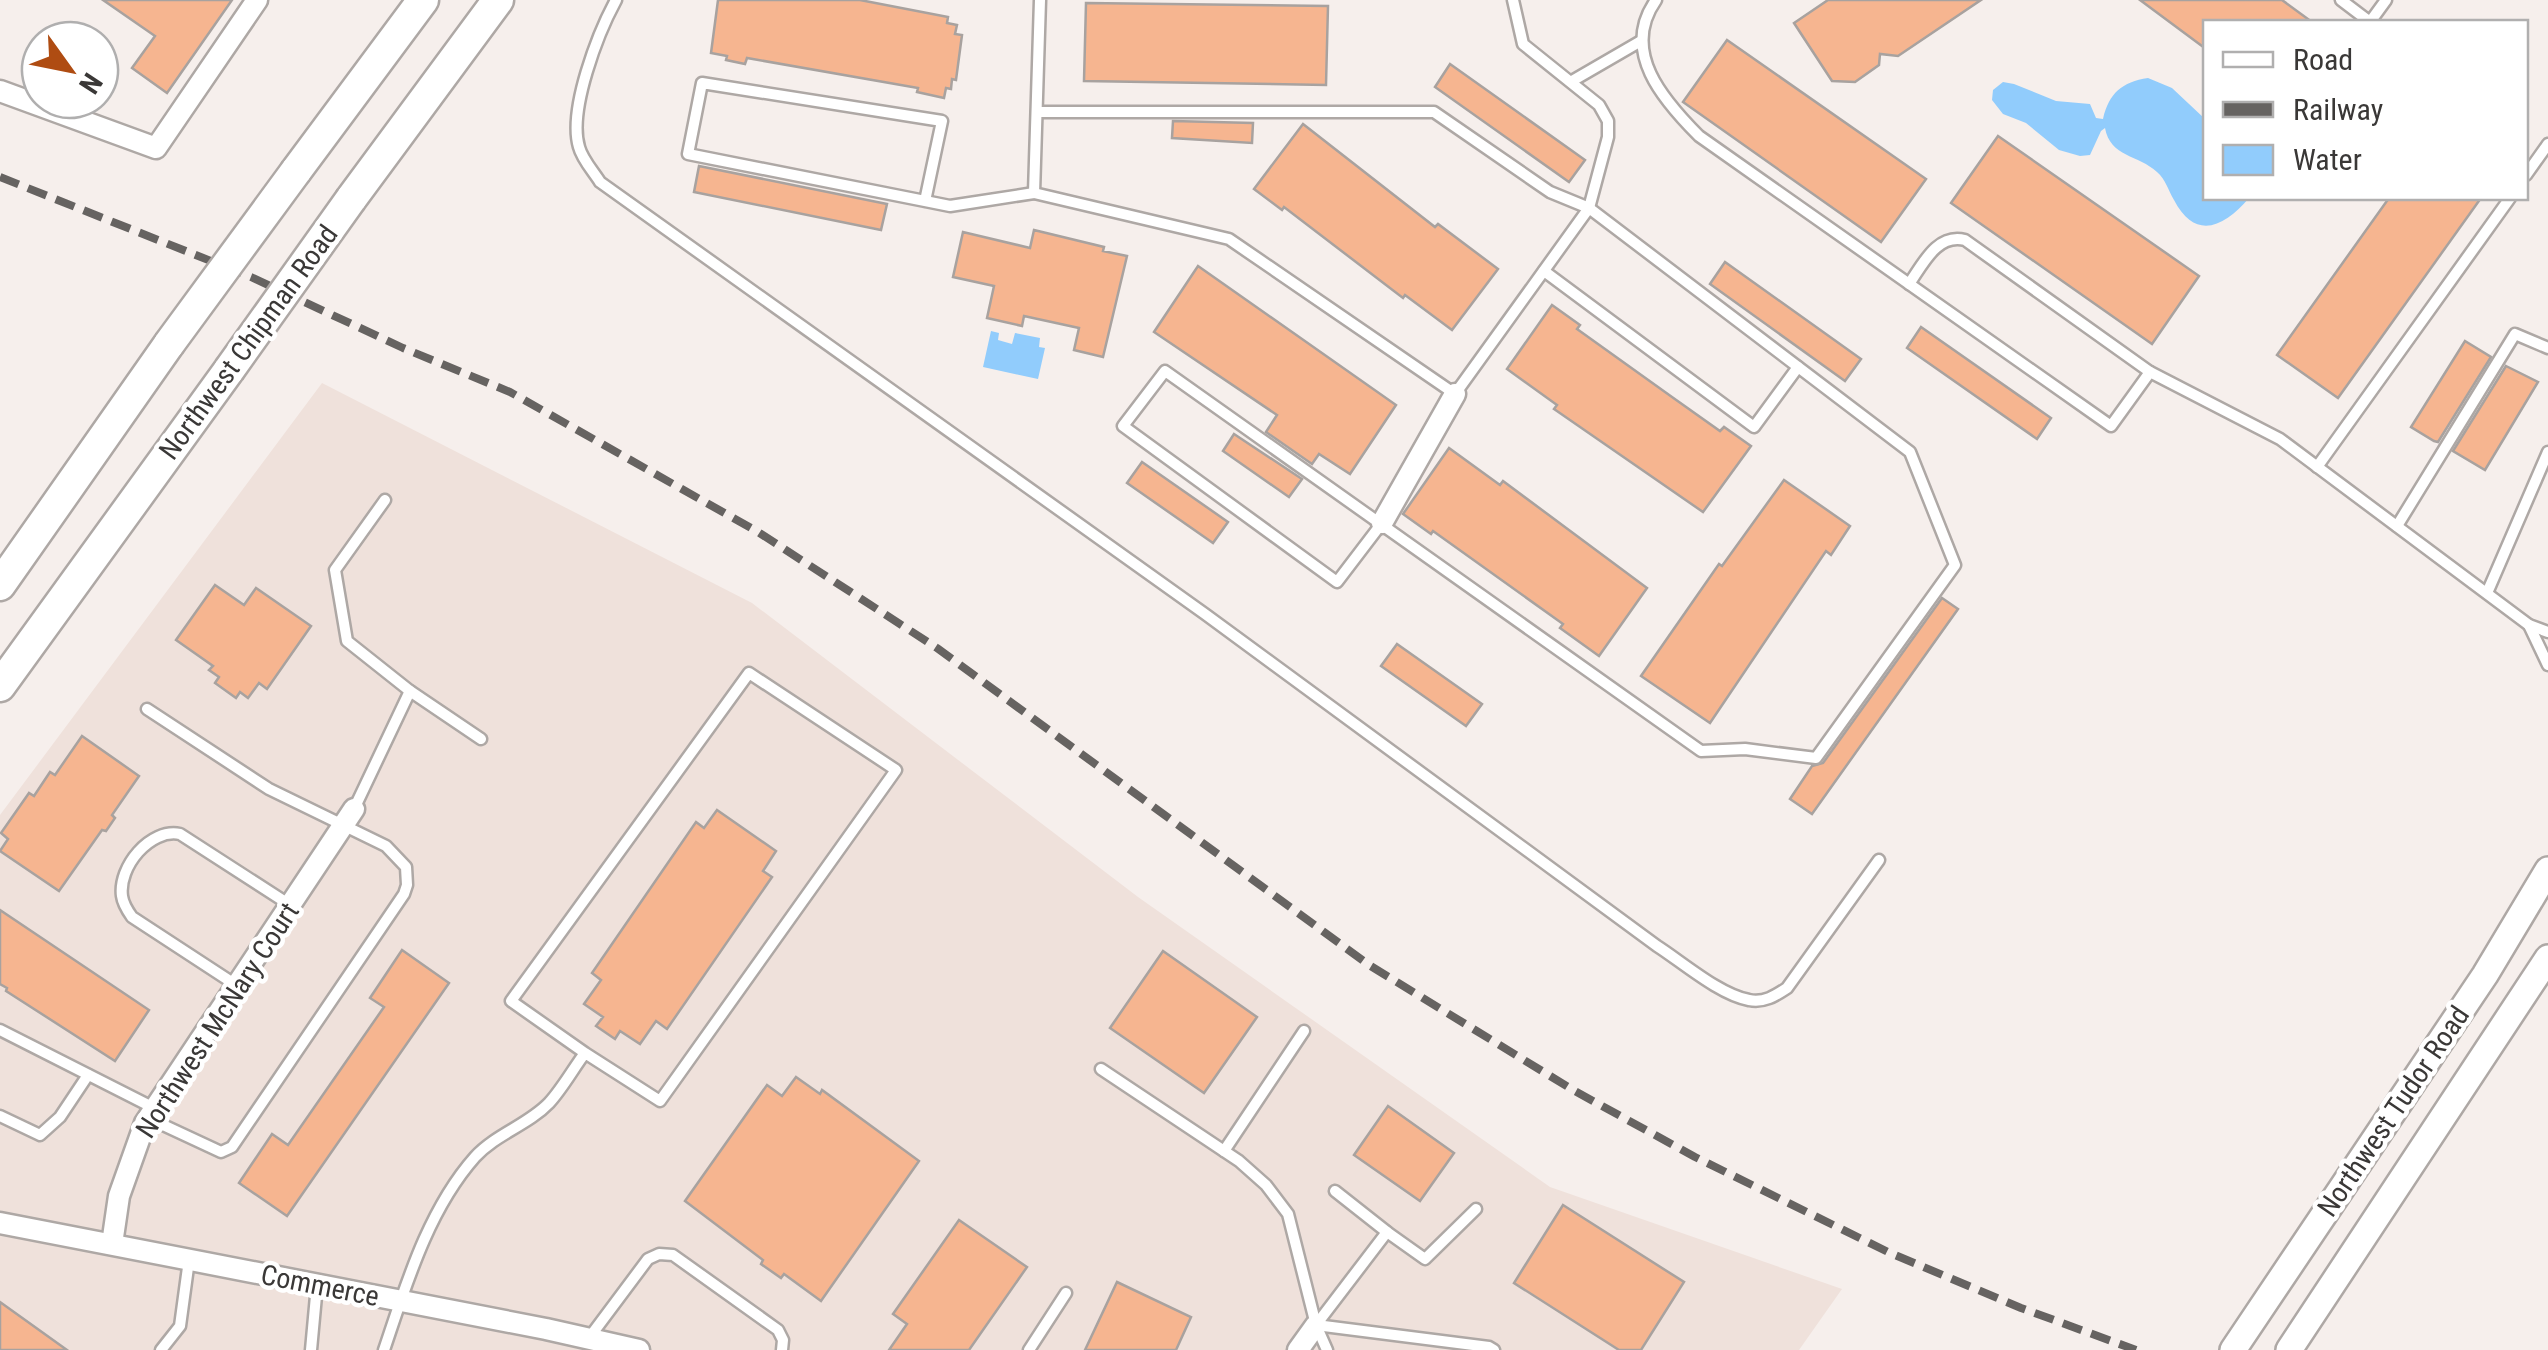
<svg xmlns="http://www.w3.org/2000/svg" width="2548" height="1350" font-family="'Roboto Condensed',sans-serif">
	<style>
		.built { fill: #efe1db }
		.water { fill: #91ccfc }
		.building { fill: #f6b590; stroke: #a8a29f; stroke-width: 2.5 }
		.lines { fill: none; stroke-linecap: round; stroke-linejoin: round }
		.service-casing { stroke: #aea8a5; stroke-width: 15 }
		.minor-casing { stroke: #aea8a5; stroke-width: 25 }
		.tertiary-casing { stroke: #aea8a5; stroke-width: 30 }
		.secondary-casing { stroke: #aea8a5; stroke-width: 35 }
		.service { stroke: #fff; stroke-width: 10 }
		.minor { stroke: #fff; stroke-width: 20 }
		.tertiary { stroke: #fff; stroke-width: 25 }
		.secondary { stroke: #fff; stroke-width: 30 }
		.rail { stroke: #666361; stroke-width: 8; stroke-dasharray: 20 10; stroke-linecap: butt }
		.secondary-bridge-casing { stroke: #aea8a5; stroke-width: 35; stroke-linecap: butt }
		.secondary-bridge { stroke: #fff; stroke-width: 30 }
		.labels { text-anchor: middle; stroke-width: 9; stroke-linejoin: round; paint-order: stroke }
		.street-label { font-size: 28px; fill: #3a3837; stroke: #fff }
	</style>
	<rect width="100%" height="100%" fill="#f6efec"/>
	<path class="built" d="M 322,383 L 752,603 L 1138,897 L 1550,1187 L 1842,1289 L 1799,1350 L 0,1350 L 0,815 Z"/>
	<g class="water">
		<path d="M 2148,78 L 2172,88 L 2205,119 L 2206,198 L 2249,198 C 2225,226 2196,242 2174,200 C 2168,190 2166,180 2157,172 C 2139,155 2110,157 2105,128 L 2101,131 L 2090,155 L 2080,156 L 2059,150 L 2026,123 L 2003,114 L 1992,100 L 1993,90 L 2003,82 L 2014,84 L 2056,101 L 2090,104 L 2096,118 L 2103,119 C 2109,93 2122,82 2148,78 Z"/>
		<path d="M 991,331 L 999,333 L 998,340 L 1012,344 L 1015,333 L 1040,338 L 1039,347 L 1045,348 L 1038,379 L 983,367 Z"/>
	</g>
	<g class="building">
		<path d="M 103,0 L 232,0 L 167,93 L 132,68 L 155,36 Z"/>
		<path d="M 718,0 L 860,0 L 948,17 L 947,23 L 957,25 L 955,34 L 962,35 L 956,80 L 952,79 L 951,89 L 946,88 L 944,98 L 917,92 L 918,88 L 747,58 L 745,64 L 726,60 L 727,56 L 711,53 Z"/>
		<path d="M 1828,0 L 1981,0 L 1898,56 L 1880,54 L 1879,65 L 1855,82 L 1832,81 L 1794,23 Z"/>
		<path d="M 2140,0 L 2282,0 L 2312,22 L 2206,22 L 2206,49 Z"/>
		<path d="M 1086,3 L 1328,6 L 1326,85 L 1084,81 Z"/>
		<path d="M 1727,40 L 1926,179 L 1881,242 L 1683,102 Z"/>
		<path d="M 1450,64 L 1585,160 L 1569,182 L 1435,87 Z"/>
		<path d="M 1173,121 L 1253,123 L 1252,143 L 1172,138 Z"/>
		<path d="M 1303,124 L 1435,227 L 1438,224 L 1498,269 L 1452,330 L 1405,295 L 1403,298 L 1284,207 L 1282,210 L 1254,189 Z"/>
		<path d="M 1998,136 L 2199,276 L 2152,344 L 1951,203 Z"/>
		<path d="M 699,166 L 887,204 L 881,230 L 694,192 Z"/>
		<path d="M 2389,198 L 2481,198 L 2338,398 L 2277,355 Z"/>
		<path d="M 1034,230 L 1104,247 L 1103,251 L 1127,256 L 1103,357 L 1074,350 L 1079,328 L 1024,316 L 1022,326 L 987,318 L 994,286 L 953,277 L 963,232 L 1030,248 Z"/>
		<path d="M 1725,262 L 1861,359 L 1845,381 L 1710,284 Z"/>
		<path d="M 1198,266 L 1396,405 L 1350,474 L 1319,454 L 1312,464 L 1266,432 L 1277,415 L 1154,332 Z"/>
		<path d="M 1552,305 L 1580,325 L 1577,329 L 1672,397 L 1720,431 L 1724,427 L 1751,446 L 1703,512 L 1554,409 L 1557,405 L 1507,369 Z"/>
		<path d="M 1921,327 L 2051,418 L 2037,439 L 1907,348 Z"/>
		<path d="M 2465,341 L 2491,357 L 2438,442 L 2434,441 L 2411,427 Z"/>
		<path d="M 2506,366 L 2538,382 L 2485,470 L 2453,451 Z"/>
		<path d="M 1234,434 L 1302,479 L 1289,497 L 1223,451 Z"/>
		<path d="M 1449,448 L 1500,485 L 1503,481 L 1647,588 L 1599,656 L 1560,628 L 1563,624 L 1433,531 L 1431,534 L 1403,514 Z"/>
		<path d="M 1142,462 L 1228,522 L 1213,543 L 1127,483 Z"/>
		<path d="M 1784,480 L 1850,526 L 1831,555 L 1826,551 L 1710,723 L 1641,676 L 1719,564 L 1722,566 Z"/>
		<path d="M 215,585 L 244,605 L 256,588 L 311,626 L 267,689 L 259,683 L 248,698 L 240,692 L 236,698 L 215,683 L 219,677 L 209,670 L 213,666 L 176,640 Z"/>
		<path d="M 1942,598 L 1958,609 L 1812,814 L 1790,799 L 1812,766 L 1823,763 Z"/>
		<path d="M 1397,644 L 1482,704 L 1466,726 L 1381,666 Z"/>
		<path d="M 82,736 L 139,776 L 112,815 L 115,818 L 106,831 L 102,830 L 59,891 L 0,851 L 8,839 L 1,833 L 29,793 L 34,796 L 50,772 L 55,775 Z"/>
		<path d="M 717,810 L 776,851 L 763,871 L 772,877 L 667,1029 L 656,1021 L 640,1044 L 620,1031 L 615,1039 L 596,1026 L 603,1017 L 584,1004 L 601,980 L 592,973 L 696,822 L 704,828 Z"/>
		<path d="M 0,910 L 149,1010 L 115,1061 L 6,991 L 7,988 L 0,984 Z"/>
		<path d="M 402,950 L 449,983 L 287,1216 L 239,1183 L 272,1134 L 288,1145 L 384,1007 L 370,998 Z"/>
		<path d="M 1163,951 L 1257,1017 L 1204,1093 L 1110,1028 Z"/>
		<path d="M 796,1077 L 820,1094 L 822,1090 L 919,1161 L 821,1301 L 784,1274 L 781,1278 L 761,1264 L 763,1260 L 685,1201 L 767,1085 L 782,1096 Z"/>
		<path d="M 1388,1106 L 1454,1153 L 1420,1201 L 1354,1155 Z"/>
		<path d="M 1563,1205 L 1684,1282 L 1641,1350 L 1619,1350 L 1514,1283 Z"/>
		<path d="M 959,1220 L 1027,1267 L 969,1350 L 889,1350 L 907,1324 L 893,1314 Z"/>
		<path d="M 1117,1282 L 1191,1317 L 1176,1350 L 1085,1350 Z"/>
		<path d="M 0,1302 L 67,1350 L 0,1350 Z"/>
	</g>
	<g class="lines">
		<defs>
			<g id="service">
				<path d="M 616,0 C 598,33 568,110 579,147 C 582,159 593,171 600,182 L 1205,614 L 1657,946 C 1682,962 1720,995 1749,1000 C 1764,1003 1775,996 1787,988 L 1879,860"/>
				<path d="M 1040,0 L 1034,193 L 1229,239 L 1455,394 L 1589,208 L 1608,137 L 1608,121 L 1599,105 L 1523,44 L 1513,0"/>
				<path d="M 1656,0 C 1620,51 1663,100 1699,136 L 2111,426 L 2150,372 L 2280,439 L 2529,625 L 2548,632"/>
				<path d="M 2341,0 L 2370,22 L 2386,0"/>
				<path d="M 1572,81 L 1641,41"/>
				<path d="M 1037,112 L 1434,112 L 1550,192 L 1589,208 L 1910,452 L 1955,565 L 1816,758 L 1745,749 L 1701,751 L 1165,371 L 1123,426 L 1337,582 L 1382,523"/>
				<path d="M 2526,175 L 2548,144"/>
				<path d="M 925,201 L 942,121 L 702,83 L 688,154 L 925,201 L 950,206 L 1034,193"/>
				<path d="M 1544,271 L 1754,427 L 1798,367"/>
				<path d="M 1909,284 C 1923,264 1937,233 1965,240 L 2150,372"/>
				<path d="M 2317,467 L 2510,198"/>
				<path d="M 385,500 L 335,570 L 347,641 L 410,691 L 481,739"/>
				<path d="M 2397,526 L 2515,334 L 2548,348"/>
				<path d="M 2487,593 L 2548,452"/>
				<path d="M 2529,625 L 2548,665"/>
				<path d="M 147,709 L 269,789 L 386,846 L 406,867 L 407,885 L 404,894 L 232,1147 L 221,1152 L 148,1118"/>
				<path d="M 354,809 L 410,691"/>
				<path d="M 236,985 L 132,917 C 127,910 123,904 122,896 C 118,867 150,828 180,834 L 290,905"/>
				<path d="M 0,1030 L 154,1108"/>
				<path d="M 1101,1069 L 1239,1161 L 1266,1185 L 1288,1214 L 1316,1325 L 1327,1350"/>
				<path d="M 0,1116 L 40,1135 L 60,1117 L 88,1075"/>
				<path d="M 1224,1151 L 1304,1031"/>
				<path d="M 1387,1232 L 1425,1259 L 1476,1209"/>
				<path d="M 1316,1325 L 1387,1232 L 1335,1191"/>
				<path d="M 1316,1325 L 1489,1347 L 1494,1350"/>
				<path d="M 589,1338 L 648,1259 L 659,1254 L 673,1255 L 778,1330 L 783,1340 L 782,1350"/>
				<path d="M 161,1350 L 180,1326 L 189,1260"/>
				<path d="M 311,1350 L 317,1285"/>
				<path d="M 384,1350 C 406,1285 428,1210 475,1157 C 496,1134 528,1125 549,1103 C 562,1089 573,1069 585,1053 L 660,1101 L 896,770 L 749,673 L 511,1001 L 585,1053"/>
				<path d="M 1029,1350 L 1066,1293"/>
			</g>
			<g id="minor">
				<path d="M 0,91 L 156,148 L 257,0"/>
				<path d="M 1382,523 L 1455,394"/>
				<path d="M 0,1223 L 546,1329 L 639,1350"/>
				<path d="M 112,1244 L 119,1196 L 145,1123 L 354,809"/>
				<path d="M 1298,1350 L 1316,1325"/>
			</g>
			<g id="tertiary">
				<path d="M 2233,1350 L 2485,975 L 2548,870"/>
				<path d="M 2289,1350 L 2548,958"/>
			</g>
			<g id="secondary">
				<path d="M 296,171 L 423,0"/>
				<path d="M 351,199 L 498,0"/>
				<path d="M 0,585 L 169,344"/>
				<path d="M 0,686 L 229,370"/>
			</g>
		</defs>
		<use href="#service" class="service-casing"/>
		<use href="#minor" class="minor-casing"/>
		<use href="#tertiary" class="tertiary-casing"/>
		<use href="#secondary" class="secondary-casing"/>
		<use href="#service" class="service"/>
		<use href="#minor" class="minor"/>
		<use href="#tertiary" class="tertiary"/>
		<use href="#secondary" class="secondary"/>
		<path class="rail" d="M 0,177 L 251,277 L 403,348 L 510,392 L 758,532 L 937,648 L 1369,965 L 1573,1090 L 1695,1157 L 1888,1252 L 2021,1308 L 2136,1350"/>
		<defs>
			<g id="secondary-bridge">
				<path d="M 169,344 L 296,171"/>
				<path d="M 229,370 L 351,199"/>
			</g>
		</defs>
		<use href="#secondary-bridge" class="secondary-bridge-casing"/>
		<use href="#secondary-bridge" class="secondary-bridge"/>
	</g>
	<g class="labels">
		<g class="street-label">
			<text transform="translate(248 342) rotate(-54)" y="10">Northwest Chipman Road</text>
			<text transform="translate(217 1020) rotate(-57)" y="10">Northwest McNary Court</text>
			<text transform="translate(2393 1111) rotate(-56)" y="10">Northwest Tudor Road</text>
			<text transform="translate(320 1285) rotate(11)" y="10">Commerce</text>
		</g>
	</g>
	<rect x="2203" y="20" width="325" height="180" fill="#ffffff" stroke="#b0afaf" stroke-width="2.5"/>
	<rect x="2223" y="52" width="50" height="15" fill="#ffffff" stroke="#b0afaf" stroke-width="2.5"/>
	<text x="2293" y="70" font-size="30" fill="#3a3837">Road</text>
	<rect x="2223" y="102" width="50" height="15" fill="#666361" stroke="#b0afaf" stroke-width="2.5"/>
	<text x="2293" y="120" font-size="30" fill="#3a3837">Railway</text>
	<rect x="2223" y="145" width="50" height="30" fill="#91ccfc" stroke="#b0afaf" stroke-width="2.5"/>
	<text x="2293" y="170" font-size="30" fill="#3a3837">Water</text>
	<g transform="translate(70 70) rotate(123)"><circle r="48" fill="#ffffff" stroke="#b0afaf" stroke-width="2.5"/>
	<path d="M0-8L18 38L0 25L-18 38Z" fill="#af4c12"/>
	<text y="-15" font-size="28" font-weight="bold" text-anchor="middle" fill="#3a3837">N</text>
	</g>
</svg>
